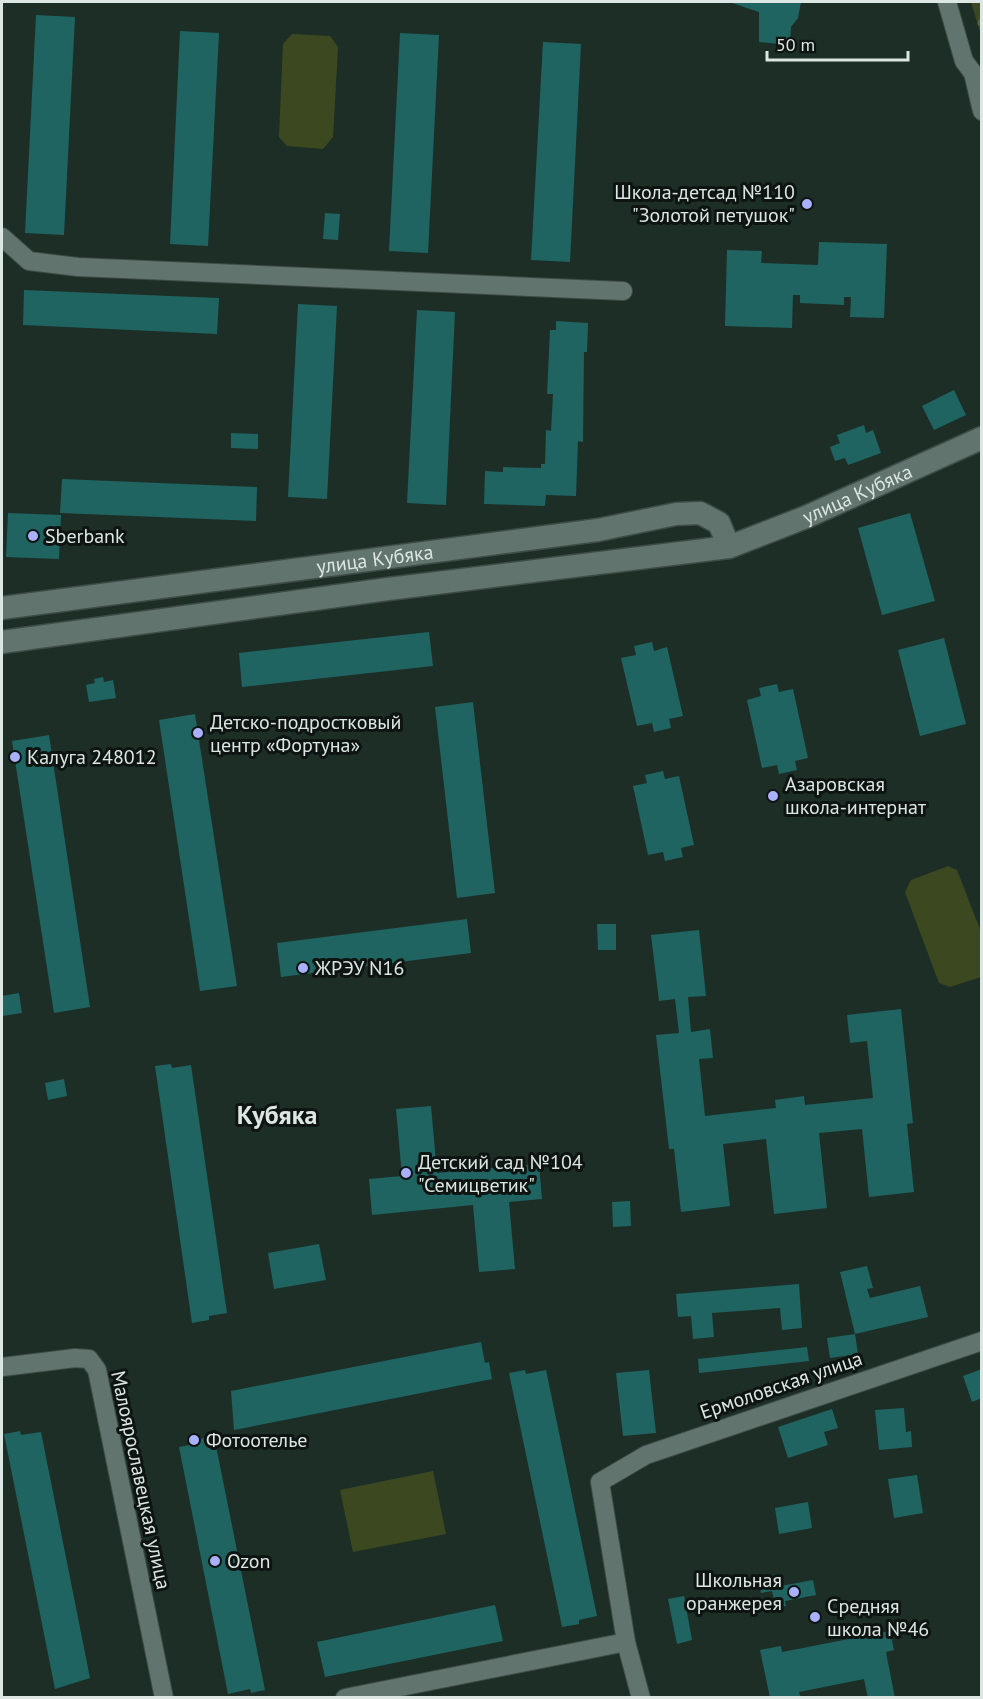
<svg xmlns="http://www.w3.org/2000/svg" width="983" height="1699" font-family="'PT Sans',sans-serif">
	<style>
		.forest { fill: url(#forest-firs) }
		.pitch { fill: #3c4920 }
		.building { fill: #1f6461 }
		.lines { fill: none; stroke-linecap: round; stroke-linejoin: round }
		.minor-casing { stroke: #3e4c47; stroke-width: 20 }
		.tertiary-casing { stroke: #3e4c47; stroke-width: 25 }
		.minor { stroke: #61746d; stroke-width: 18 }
		.tertiary { stroke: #61746d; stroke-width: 22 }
		.poi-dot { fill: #a9b0fc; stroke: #0d1411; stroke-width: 2 }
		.labels { text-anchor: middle; stroke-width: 6; stroke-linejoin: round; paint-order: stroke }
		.poi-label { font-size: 20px; fill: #dce6e2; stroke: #0d1411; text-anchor: start }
		.street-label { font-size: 20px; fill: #dce6e2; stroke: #0d1411 }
		.district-label { font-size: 26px; font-weight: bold; fill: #dce6e2; stroke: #0d1411 }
	</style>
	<defs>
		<pattern id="forest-firs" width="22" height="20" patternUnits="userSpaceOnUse" patternTransform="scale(1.5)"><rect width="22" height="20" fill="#3c4920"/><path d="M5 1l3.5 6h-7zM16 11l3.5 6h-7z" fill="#586340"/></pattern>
	</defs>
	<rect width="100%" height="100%" fill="#1d2e27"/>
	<path class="forest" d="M 971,2 L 981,2 L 981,35 Z"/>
	<g class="pitch">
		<path d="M 292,34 L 330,36 L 338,47 L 333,137 L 323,149 L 287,146 L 279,137 L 283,44 Z"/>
		<path d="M 948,866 L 957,870 L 981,932 L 981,977 L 950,987 L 939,983 L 905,892 L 911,880 Z"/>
		<path d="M 433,1471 L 446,1534 L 353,1552 L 340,1490 Z"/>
	</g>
	<g class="building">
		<path d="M 729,2 L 801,2 L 798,18 L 791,27 L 790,45 L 759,42 L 759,12 Z"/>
		<path d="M 36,15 L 75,17 L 64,235 L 25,233 Z"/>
		<path d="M 180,31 L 219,33 L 208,246 L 170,244 Z"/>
		<path d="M 400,33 L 439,35 L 428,253 L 389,251 Z"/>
		<path d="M 543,42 L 581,44 L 570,262 L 531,260 Z"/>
		<path d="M 325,213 L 340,214 L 338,240 L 323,239 Z"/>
		<path d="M 819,242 L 887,244 L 884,318 L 850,317 L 851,297 L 844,297 L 844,305 L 800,303 L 800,295 L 793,295 L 792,328 L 725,326 L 727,250 L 762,251 L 761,263 L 818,265 Z"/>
		<path d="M 24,290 L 219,298 L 217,334 L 23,325 Z"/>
		<path d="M 298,304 L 337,306 L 327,499 L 288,497 Z"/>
		<path d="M 417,310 L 455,312 L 446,505 L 407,503 Z"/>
		<path d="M 556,321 L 588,323 L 587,352 L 584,352 L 583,442 L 578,441 L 576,496 L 546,495 L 545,506 L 484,504 L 485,471 L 503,472 L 503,467 L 541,468 L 541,464 L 545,464 L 546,430 L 551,431 L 553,394 L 547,394 L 550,330 L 556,330 Z"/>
		<path d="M 954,390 L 966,415 L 934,430 L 922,406 Z"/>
		<path d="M 864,425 L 866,433 L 873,430 L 881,453 L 848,465 L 845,458 L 835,461 L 830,447 L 840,443 L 837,435 Z"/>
		<path d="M 231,433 L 258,434 L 258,449 L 231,448 Z"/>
		<path d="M 62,479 L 257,487 L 256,521 L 60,513 Z"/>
		<path d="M 8,513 L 61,515 L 59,559 L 6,557 Z"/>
		<path d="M 910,513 L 935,601 L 882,615 L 858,528 Z"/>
		<path d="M 429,632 L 433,666 L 242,687 L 239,653 Z"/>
		<path d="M 944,638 L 966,724 L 920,736 L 898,650 Z"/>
		<path d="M 652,642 L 654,651 L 667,647 L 683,716 L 669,719 L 671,728 L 654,732 L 652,723 L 637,726 L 621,658 L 636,655 L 634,646 Z"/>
		<path d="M 103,677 L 104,682 L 113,680 L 116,698 L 89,702 L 86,685 L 95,683 L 94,679 Z"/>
		<path d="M 777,684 L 779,692 L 793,689 L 808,758 L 795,761 L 797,770 L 779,774 L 777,765 L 762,768 L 747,700 L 761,696 L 759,688 Z"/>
		<path d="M 473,702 L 495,893 L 457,898 L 435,707 Z"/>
		<path d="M 195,714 L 237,986 L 200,991 L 159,720 Z"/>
		<path d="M 49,735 L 90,1007 L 54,1013 L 12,741 Z"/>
		<path d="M 663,771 L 665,779 L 679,776 L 694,845 L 681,848 L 683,857 L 665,861 L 663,852 L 648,855 L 633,786 L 647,783 L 645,775 Z"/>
		<path d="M 467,919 L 471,953 L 281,977 L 277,943 Z"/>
		<path d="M 597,924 L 616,924 L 616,950 L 598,950 Z"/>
		<path d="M 699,930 L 706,996 L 688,997 L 691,1032 L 710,1029 L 713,1058 L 699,1059 L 705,1116 L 776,1108 L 775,1100 L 804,1096 L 805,1105 L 873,1098 L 867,1041 L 850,1043 L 847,1015 L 901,1009 L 913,1123 L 907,1124 L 914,1192 L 869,1197 L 862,1129 L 819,1133 L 827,1208 L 774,1214 L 766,1139 L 723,1144 L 730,1206 L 681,1212 L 674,1149 L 669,1149 L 656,1035 L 679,1033 L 675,999 L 659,1001 L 651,935 Z"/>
		<path d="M 19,993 L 22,1013 L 2,1016 L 2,996 Z"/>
		<path d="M 171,1064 L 172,1068 L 191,1065 L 227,1313 L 209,1316 L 209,1320 L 192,1323 L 155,1066 Z"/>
		<path d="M 64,1079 L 67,1096 L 48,1100 L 45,1083 Z"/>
		<path d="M 431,1106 L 437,1173 L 539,1164 L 542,1199 L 509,1202 L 515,1269 L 479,1272 L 473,1205 L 372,1215 L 369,1179 L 402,1176 L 396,1109 Z"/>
		<path d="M 630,1201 L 631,1226 L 613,1227 L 612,1202 Z"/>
		<path d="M 319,1244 L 326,1280 L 274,1289 L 268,1253 Z"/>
		<path d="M 867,1266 L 873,1288 L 867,1289 L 870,1298 L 920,1286 L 928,1317 L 855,1334 L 840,1272 Z"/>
		<path d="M 799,1284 L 802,1328 L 782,1330 L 780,1308 L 712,1313 L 714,1337 L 693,1339 L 691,1316 L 678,1317 L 676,1294 Z"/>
		<path d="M 855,1334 L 858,1354 L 830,1358 L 827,1338 Z"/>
		<path d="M 481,1342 L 485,1363 L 489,1362 L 492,1379 L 234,1430 L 231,1391 Z"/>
		<path d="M 807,1347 L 809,1361 L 699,1373 L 698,1359 Z"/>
		<path d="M 982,1369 L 982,1398 L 972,1402 L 963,1376 Z"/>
		<path d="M 525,1370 L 526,1374 L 546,1370 L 597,1616 L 579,1620 L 579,1624 L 562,1627 L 509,1373 Z"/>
		<path d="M 649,1370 L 656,1433 L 623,1436 L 616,1373 Z"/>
		<path d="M 904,1408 L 906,1432 L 911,1431 L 912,1447 L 879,1450 L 875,1410 Z"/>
		<path d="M 832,1409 L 838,1428 L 824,1432 L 828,1445 L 788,1458 L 778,1427 Z"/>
		<path d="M 20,1431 L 21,1435 L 41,1432 L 90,1678 L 55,1689 L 4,1434 Z"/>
		<path d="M 214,1436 L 265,1690 L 251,1693 L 250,1689 L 228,1694 L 179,1447 L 195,1444 L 194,1440 Z"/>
		<path d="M 917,1475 L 923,1513 L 894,1518 L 888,1479 Z"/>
		<path d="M 808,1502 L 812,1528 L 779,1534 L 775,1508 Z"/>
		<path d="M 777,1574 L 780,1589 L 781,1586 L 813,1580 L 816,1595 L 785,1601 L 786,1606 L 776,1608 L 772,1591 L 761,1593 L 758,1578 Z"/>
		<path d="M 684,1596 L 692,1640 L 677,1644 L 668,1599 Z"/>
		<path d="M 495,1605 L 503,1641 L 325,1677 L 317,1642 Z"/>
		<path d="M 890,1631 L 894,1650 L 886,1652 L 895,1698 L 868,1698 L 864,1679 L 799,1692 L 801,1698 L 770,1698 L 760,1650 L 781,1646 L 782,1652 Z"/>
	</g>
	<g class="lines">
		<defs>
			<g id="minor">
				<path d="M 947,2 L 964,61 L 973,73 L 982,111"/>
				<path d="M 2,237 L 29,261 L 78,267 L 623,291"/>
				<path d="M 2,1367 L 75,1358 L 89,1359 L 97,1370 L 164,1698"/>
				<path d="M 345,1698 L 626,1642"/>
				<path d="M 641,1698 L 626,1642 L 600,1482 L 646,1455 L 982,1341"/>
			</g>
			<g id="tertiary">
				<path id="s1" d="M 2,608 L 598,530 L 676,514 L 700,513 L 719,523 L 729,547"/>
				<path id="s2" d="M 2,642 L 388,589 L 729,547 L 806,517 L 982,438"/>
			</g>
		</defs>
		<use href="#minor" class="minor-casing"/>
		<use href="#tertiary" class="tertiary-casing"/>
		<use href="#minor" class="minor"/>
		<use href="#tertiary" class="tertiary"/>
	</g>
	<g class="poi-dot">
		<circle cx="807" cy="204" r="6"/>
		<circle cx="33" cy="536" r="6"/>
		<circle cx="198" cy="733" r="6"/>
		<circle cx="15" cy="757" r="6"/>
		<circle cx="773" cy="796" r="6"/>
		<circle cx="303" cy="968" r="6"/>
		<circle cx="406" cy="1173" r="6"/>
		<circle cx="194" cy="1440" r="6"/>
		<circle cx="215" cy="1561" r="6"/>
		<circle cx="794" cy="1592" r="6"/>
		<circle cx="815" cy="1617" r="6"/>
	</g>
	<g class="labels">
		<g class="poi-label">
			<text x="795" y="199" text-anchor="end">Школа-детсад №110<tspan x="795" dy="23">"Золотой петушок"</tspan></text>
			<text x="45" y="543">Sberbank</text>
			<text x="210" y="729">Детско-подростковый<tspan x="210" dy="23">центр «Фортуна»</tspan></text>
			<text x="27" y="764">Калуга 248012</text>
			<text x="785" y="791">Азаровская<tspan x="785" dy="23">школа-интернат</tspan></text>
			<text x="315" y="975">ЖРЭУ N16</text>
			<text x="418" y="1169">Детский сад №104<tspan x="418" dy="23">"Семицветик"</tspan></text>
			<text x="206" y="1447">Фотоотелье</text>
			<text x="227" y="1568">Ozon</text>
			<text x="782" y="1587" text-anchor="end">Школьная<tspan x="782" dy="23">оранжерея</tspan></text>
			<text x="827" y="1613">Средняя<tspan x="827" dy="23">школа №46</tspan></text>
		</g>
		<g class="street-label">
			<text dy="7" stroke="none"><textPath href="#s2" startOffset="872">улица Кубяка</textPath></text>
			<text dy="7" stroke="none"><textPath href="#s1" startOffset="376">улица Кубяка</textPath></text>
			<text transform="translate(781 1385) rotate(-19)" y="7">Ермоловская улица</text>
			<text transform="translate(141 1480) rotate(78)" y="7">Малоярославецкая улица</text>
		</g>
		<g class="district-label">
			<text x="277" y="1124">Кубяка</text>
		</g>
	</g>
	<rect width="983" height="1699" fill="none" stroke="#dce6e2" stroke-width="6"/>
	<path d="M767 51v9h141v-9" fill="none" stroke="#dce6e2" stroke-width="3"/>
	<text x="776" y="51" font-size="18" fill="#dce6e2" stroke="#0d1411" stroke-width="4.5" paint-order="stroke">50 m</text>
</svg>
